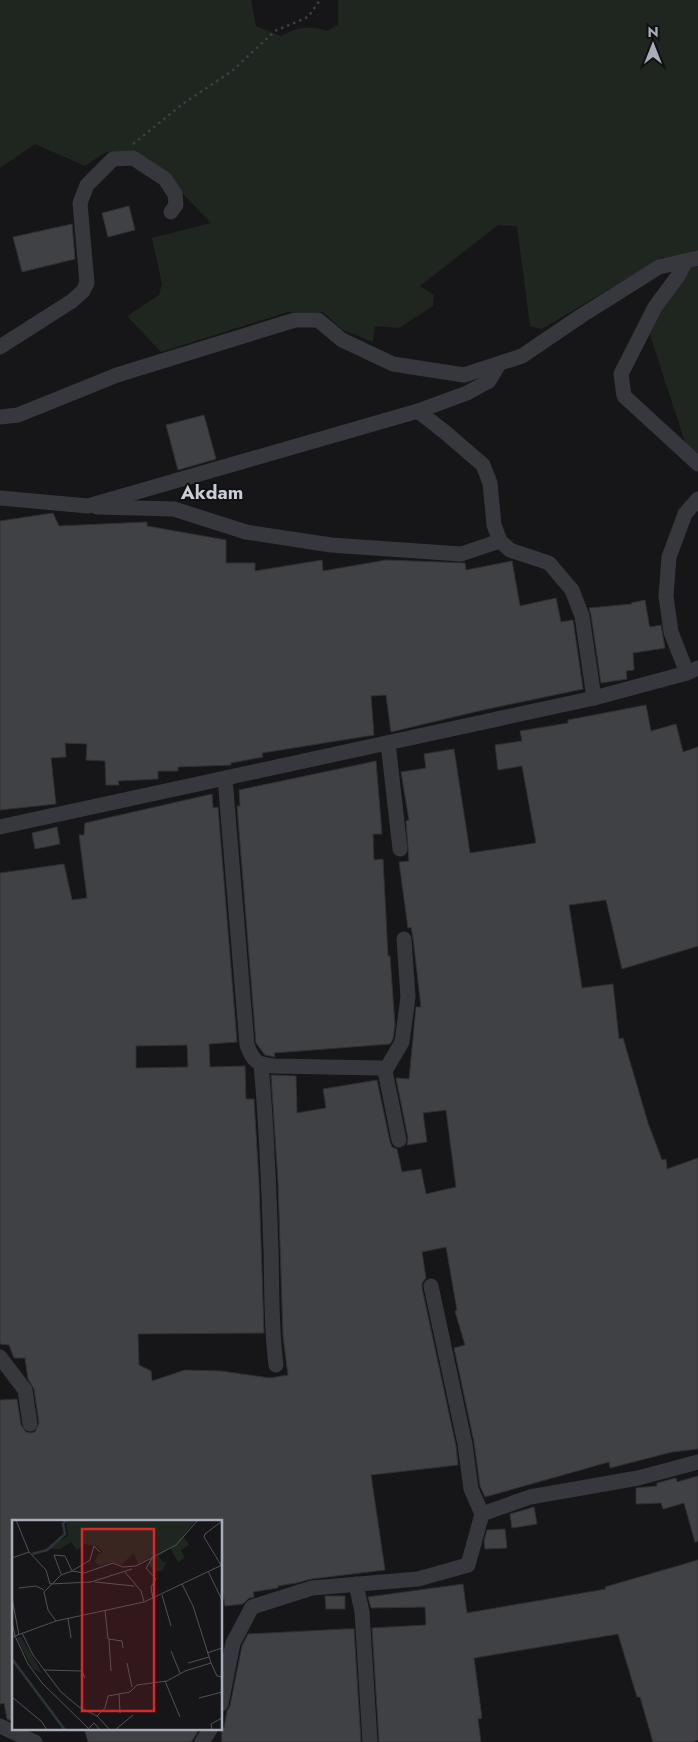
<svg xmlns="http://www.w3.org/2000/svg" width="698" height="1742" font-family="Jost,sans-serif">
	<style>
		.green { fill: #1e261f }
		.building { fill: #404145; stroke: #303034; fill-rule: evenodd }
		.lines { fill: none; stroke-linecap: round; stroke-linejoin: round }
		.path { stroke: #3d3f44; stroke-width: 2.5; stroke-dasharray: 2.5 4; stroke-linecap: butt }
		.minor { stroke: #37383d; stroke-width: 15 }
		.labels { text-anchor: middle; stroke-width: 4; stroke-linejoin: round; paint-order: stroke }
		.neighbourhood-label { font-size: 19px; font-weight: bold; fill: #c9ccd4; stroke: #111113 }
		.inset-river { fill: none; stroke: #2c353c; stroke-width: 2.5 }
		.inset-road { fill: none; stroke: #505258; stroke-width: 1 }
		.view { fill: #d62828; fill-opacity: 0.15; stroke: #d62828; stroke-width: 2.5 }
		.inset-edge { fill: none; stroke: #a8adb8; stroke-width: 2.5 }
	</style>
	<rect width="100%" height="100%" fill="#161618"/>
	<path class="green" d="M 0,0 L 251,0 L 256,26 L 281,36 C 299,27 307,25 327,31 L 338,25 L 338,0 L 698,0 L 698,455 L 685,442 L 650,335 L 658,309 L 687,269 L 663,257 L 542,329 L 530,326 L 517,226 L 498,225 L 420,286 L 434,295 L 433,306 L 399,328 L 375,326 L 373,342 L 343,330 L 323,312 L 288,312 L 161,352 L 127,316 L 159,295 L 162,284 L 152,238 L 211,223 L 149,159 L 106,152 L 85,166 L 35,144 L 0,168 Z"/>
	<g class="building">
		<path d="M 129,206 L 135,230 L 108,237 L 102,213 Z"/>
		<path d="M 72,224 L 75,259 L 22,272 L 13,237 Z"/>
		<path d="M 204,415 L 216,459 L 178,470 L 166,425 Z"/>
		<path d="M 53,513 L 59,526 L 147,522 L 147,526 L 226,540 L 226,563 L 255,563 L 255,571 L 322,560 L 323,571 L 386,560 L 465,563 L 466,570 L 512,561 L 520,606 L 556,598 L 561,622 L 573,620 L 583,689 L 483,710 L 391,732 L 386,695 L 371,696 L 374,735 L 262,753 L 263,757 L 231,763 L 231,765 L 178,767 L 178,771 L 158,771 L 158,779 L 118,781 L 119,785 L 106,785 L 105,761 L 86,760 L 87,744 L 65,743 L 66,757 L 51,758 L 56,804 L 0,810 L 0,521 Z"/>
		<path d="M 645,600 L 649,624 L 650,627 L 661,625 L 665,648 L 633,653 L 634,670 L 626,671 L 627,679 L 601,683 L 591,615 L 589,608 L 632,604 L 631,603 Z"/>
		<path d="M 646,705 L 651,731 L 676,724 L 683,752 L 698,747 L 698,946 L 622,969 L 606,900 L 569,905 L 582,988 L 613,984 L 619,1039 L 623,1038 L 648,1123 L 662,1160 L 666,1159 L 667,1169 L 698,1158 L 698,1449 L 672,1452 L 610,1468 L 609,1462 L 485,1497 L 480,1486 L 474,1442 L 454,1348 L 465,1345 L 455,1311 L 457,1310 L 446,1247 L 422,1252 L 426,1278 L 422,1283 L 422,1288 L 456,1446 L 458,1465 L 371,1475 L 385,1570 L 311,1579 L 296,1583 L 278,1586 L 278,1588 L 253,1592 L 254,1597 L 249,1598 L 243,1604 L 225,1606 L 221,1579 L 221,1521 L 14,1521 L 14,1722 L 7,1719 L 4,1703 L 0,1704 L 0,1400 L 17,1399 L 21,1425 L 26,1432 L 31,1433 L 35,1432 L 39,1423 L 34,1389 L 28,1379 L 25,1358 L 14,1358 L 9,1345 L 0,1344 L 0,873 L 64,864 L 72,900 L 87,898 L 79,835 L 84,835 L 85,823 L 212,794 L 213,808 L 218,807 L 237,1042 L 209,1044 L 210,1067 L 245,1066 L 246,1099 L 254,1099 L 259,1182 L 264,1333 L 138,1334 L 139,1365 L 151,1371 L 152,1381 L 185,1370 L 221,1371 L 270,1378 L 288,1375 L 283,1336 L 278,1181 L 271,1075 L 296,1076 L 297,1113 L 326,1108 L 323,1089 L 377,1080 L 390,1142 L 392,1147 L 397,1149 L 402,1172 L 421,1169 L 426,1194 L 456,1187 L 446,1110 L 423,1113 L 427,1142 L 407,1145 L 408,1138 L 396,1078 L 409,1079 L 416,1007 L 421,1007 L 413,938 L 411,927 L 408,928 L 399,862 L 409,861 L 406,821 L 409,820 L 401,772 L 426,768 L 424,754 L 454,749 L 470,853 L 536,843 L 522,766 L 498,770 L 495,745 L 522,741 L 520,731 L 568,723 L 568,720 ZM 187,1045 L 188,1067 L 136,1068 L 136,1046 Z"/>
		<path d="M 376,761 L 382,834 L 373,834 L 374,860 L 383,859 L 388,956 L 390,956 L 395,1025 L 393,1039 L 390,1044 L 274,1053 L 275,1057 L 265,1055 L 256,1043 L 237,806 L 240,806 L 239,790 Z"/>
		<path d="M 57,827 L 60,844 L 35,849 L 32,833 Z"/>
		<path d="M 698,1476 L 698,1541 L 695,1542 L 684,1503 L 663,1509 L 661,1503 L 636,1504 L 636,1488 L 657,1486 L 657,1483 L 676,1478 L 677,1482 Z"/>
		<path d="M 534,1507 L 537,1524 L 512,1528 L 510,1514 Z"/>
		<path d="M 505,1529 L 507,1548 L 485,1549 L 484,1541 L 487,1530 Z"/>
		<path d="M 698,1560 L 698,1740 L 693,1742 L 653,1742 L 640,1697 L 637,1697 L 618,1634 L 474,1658 L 482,1718 L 478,1719 L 481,1742 L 379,1742 L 372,1628 L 426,1625 L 425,1607 L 371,1608 L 368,1597 L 463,1584 L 467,1613 L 606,1589 L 605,1587 Z"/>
		<path d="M 325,1596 L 345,1596 L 345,1609 L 326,1609 Z"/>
		<path d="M 345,1629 L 354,1629 L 361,1742 L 222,1742 L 221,1728 L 224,1728 L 227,1711 L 230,1706 L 242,1646 L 248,1634 Z"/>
		<path d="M 84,1728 L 200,1728 L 192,1741 L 188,1742 L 88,1742 Z"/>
	</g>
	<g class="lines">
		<path class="path" d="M 133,144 L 184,103 L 232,71 L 275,31 L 308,17 L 320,0"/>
		<g class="minor">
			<path d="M 686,261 L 678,276 L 655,307 L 621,374 L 624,396 L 698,464"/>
			<path d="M 0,347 L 72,301 L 83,291 L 87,283 L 80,203 L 87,185 L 113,159 L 133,158 L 165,179 L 175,194 L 176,205 L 171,212"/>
			<path d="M 418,411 L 446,433 L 483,465 L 490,483 L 494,525 L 500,541 L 510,550 L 549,563 L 572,590 L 582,616 L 594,698"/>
			<path d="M 0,417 L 18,415 L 117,375 L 295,320 L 318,320 L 342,340 L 393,364 L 464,375 L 522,356 L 581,316 L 659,267 L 698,258"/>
			<path d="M 0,498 L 88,506 L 418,411 L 467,393 L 489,381 L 499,364"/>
			<path d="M 97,507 L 174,509 L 246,532 L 331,545 L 461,554 L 500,541"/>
			<path d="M 687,673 L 671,632 L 666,596 L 669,557 L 685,514 L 698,499"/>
			<path d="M 388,743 L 400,849"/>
			<path d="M 225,778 L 247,1045 C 253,1061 256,1064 274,1066 L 380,1068 L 385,1071 L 399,1140"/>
			<path d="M 0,827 L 594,698 L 687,673 L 698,668"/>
			<path d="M 261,1065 C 267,1127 269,1189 271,1251 C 272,1289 271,1327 276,1365"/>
			<path d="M 385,1071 L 402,1042 L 408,997 L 404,939"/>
			<path d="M 431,1286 L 465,1444 L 471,1489 L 482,1514"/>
			<path d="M 0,1357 L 25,1390 L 30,1424"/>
			<path d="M 356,1584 L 362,1612 L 370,1742"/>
			<path d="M 221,1704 L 233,1643 L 252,1607 L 312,1588 L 418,1579 L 468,1565 L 482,1514 L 530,1497 L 638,1478 L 698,1462"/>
			<path d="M 0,1726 L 35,1742"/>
			<path d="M 202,1742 L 211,1728"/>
		</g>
	</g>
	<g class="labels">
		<g class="neighbourhood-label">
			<text x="212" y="499">Akdam</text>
		</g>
	</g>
	<g transform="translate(12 1520)">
		<rect width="210" height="210" fill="#161618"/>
		<path d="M 54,0 L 184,0 L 171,16 L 177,25 L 169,30 L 173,38 L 166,42 L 158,28 L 147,36 L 151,43 L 155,41 L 151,50 L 144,52 L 146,60 L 137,44 L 139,36 L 126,44 L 122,33 L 109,45 L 100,42 L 87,46 L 83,42 L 86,34 L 91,32 L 85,26 L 73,24 L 65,30 L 59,22 L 48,29 L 40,29 L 37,26 L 56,16 ZM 4,117 L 9,117 L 30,153 L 21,149 Z" fill="#1e261f"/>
		<path class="inset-river" d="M 20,34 L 35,30 L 53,14 L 51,4 L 54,0M 0,139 L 53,210"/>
		<path class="inset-road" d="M 4,0 L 17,32 L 34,50 L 38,64 L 79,62 L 120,49M 141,37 L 134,48 L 144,59 L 139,67 L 141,79M 0,38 L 17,32M 209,45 L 192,17 L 193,14 L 210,1M 196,51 L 210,80M 113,52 L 129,71 L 132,82M 49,54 L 42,35 L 53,36 L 60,51 L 78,40 L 82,26 L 88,32M 83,62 L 122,66M 170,64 L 181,86 L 199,143 L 205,156 L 210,157M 7,68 L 24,66 L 32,70M 150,75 L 159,106M 0,78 L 7,115M 93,90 L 96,119 L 110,121 L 111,128M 56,98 L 59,118M 44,101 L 36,90 L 32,72 L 49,55 L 60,51 L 72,53 L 101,43 L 111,47 L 124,46 L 164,25 L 186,0M 0,102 L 3,116 L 44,101 L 132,82 L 210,45M 10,113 L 21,135 L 49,172 L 67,187 L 85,196 L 98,210M 0,117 L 3,116 L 16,144 L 30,163 L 78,210M 97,120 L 99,151M 159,131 L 168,153M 195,133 L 210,128M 115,143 L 120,167M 176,143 L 197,137M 32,150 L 70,151 L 73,158M 153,161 L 168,197M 107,174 L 108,193M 0,177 L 30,202 L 35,210M 187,178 L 210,172M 85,196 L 93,188 L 96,176 L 118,172 L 125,165 L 155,161 L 173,151 L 199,143M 77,208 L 82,203 L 88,210M 103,210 L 121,195M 200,210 L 199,204 L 210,198"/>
		<path class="view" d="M 70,9 L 142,9 L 142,191 L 70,191 Z"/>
		<rect width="210" height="210" class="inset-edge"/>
	</g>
	<g transform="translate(653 45)" stroke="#111113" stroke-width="4" paint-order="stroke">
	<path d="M0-4L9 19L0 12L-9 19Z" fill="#a8adb8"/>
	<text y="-8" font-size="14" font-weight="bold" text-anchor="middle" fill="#a8adb8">N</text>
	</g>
</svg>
